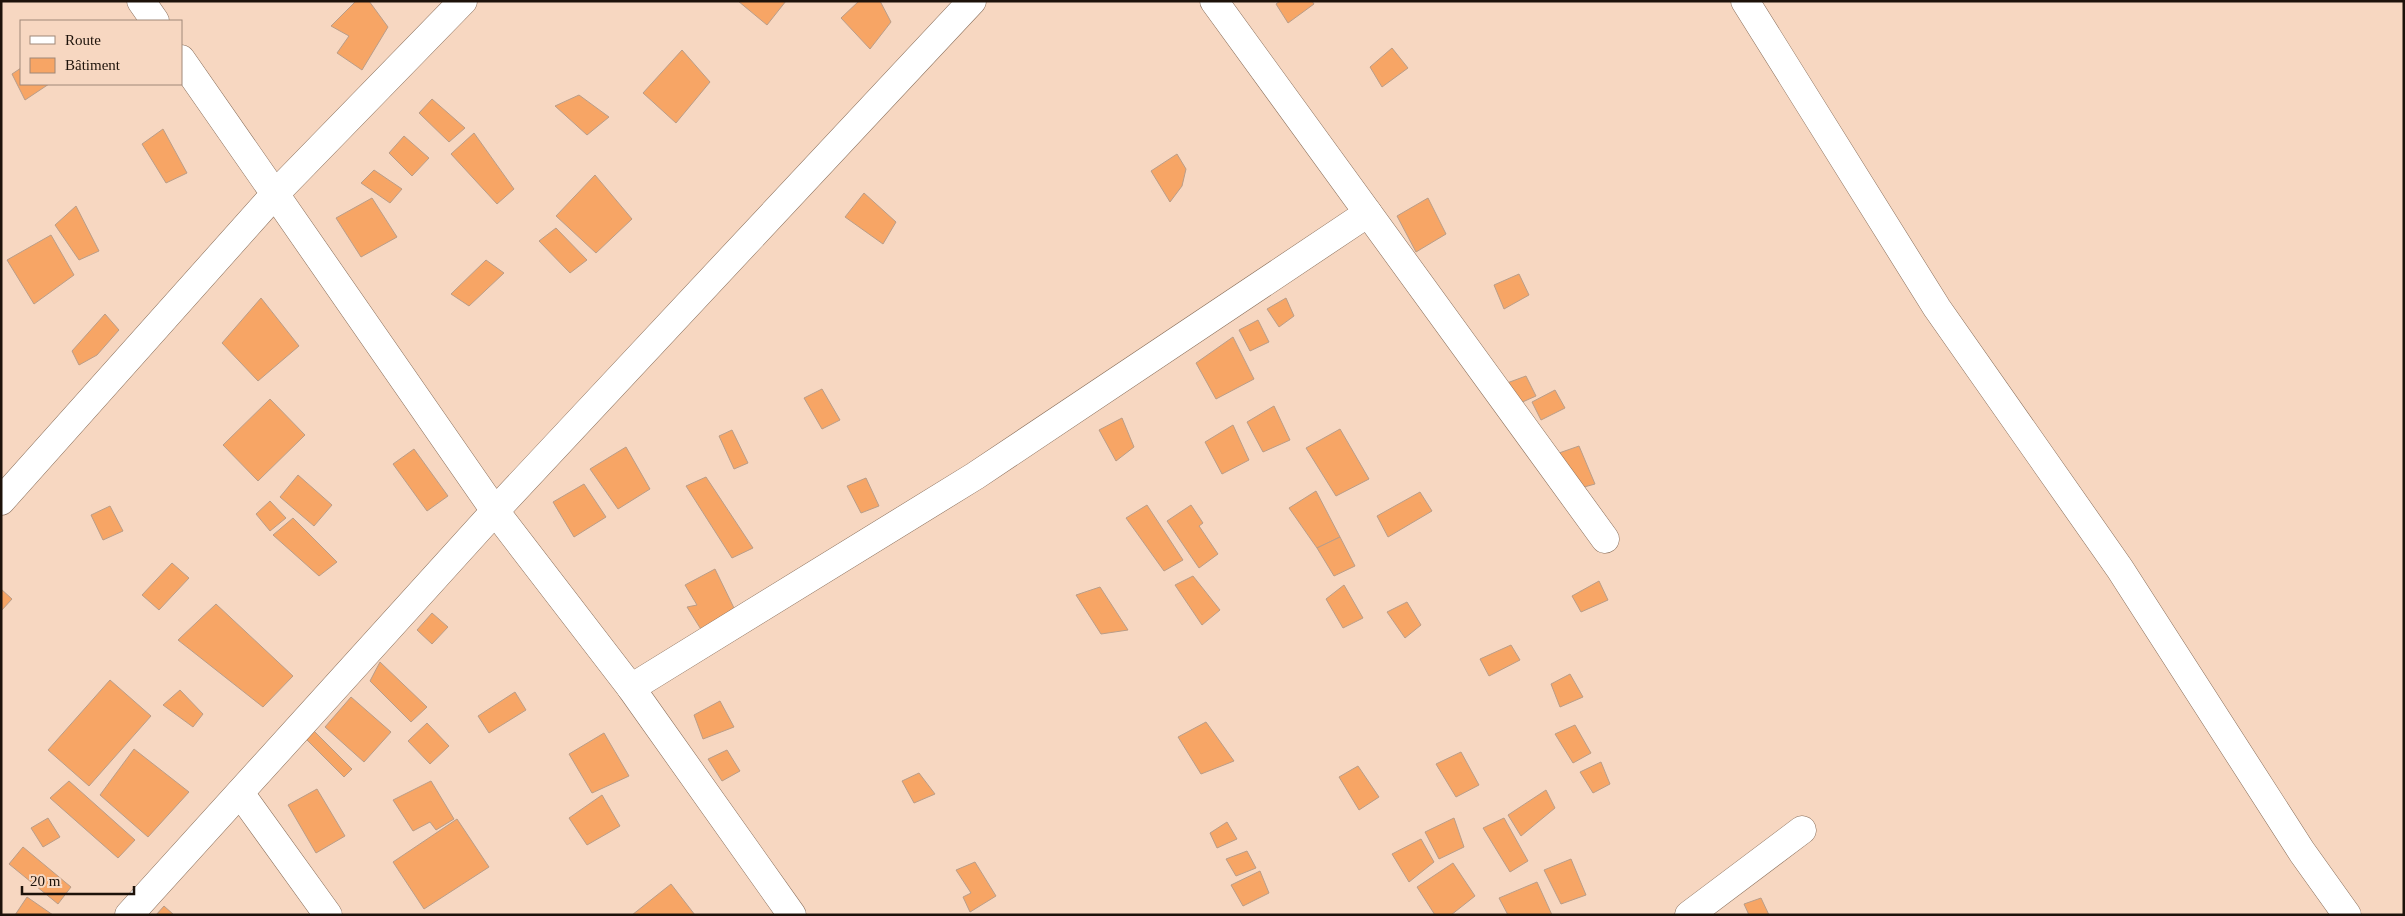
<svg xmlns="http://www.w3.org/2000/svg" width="2405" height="916" font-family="Georgia,serif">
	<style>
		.building { fill: #f7a565; stroke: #ba9d88 }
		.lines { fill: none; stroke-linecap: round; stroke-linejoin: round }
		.street-casing { stroke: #896e5a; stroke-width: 29 }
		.secondary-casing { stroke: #896e5a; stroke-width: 29 }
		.street { stroke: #fff; stroke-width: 28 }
		.secondary { stroke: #fff; stroke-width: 28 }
	</style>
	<rect width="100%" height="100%" fill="#f7d7c1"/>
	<g class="building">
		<path d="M 356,1 L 369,1 L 388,27 L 362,70 L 337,53 L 349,36 L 331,26 Z"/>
		<path d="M 738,1 L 786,1 L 767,25 Z"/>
		<path d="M 859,1 L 880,1 L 891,22 L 870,49 L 841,18 Z"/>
		<path d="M 1280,1 L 1312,1 L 1314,4 L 1288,23 L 1276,4 Z"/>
		<path d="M 1392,48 L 1408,68 L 1382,87 L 1370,67 Z"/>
		<path d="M 682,50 L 710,82 L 676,123 L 643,93 Z"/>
		<path d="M 21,68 L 21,84 L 49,84 L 25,100 L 12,74 Z"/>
		<path d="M 579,95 L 609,117 L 587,135 L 555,106 Z"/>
		<path d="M 432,99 L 465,128 L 449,142 L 419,113 Z"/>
		<path d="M 163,129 L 187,173 L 166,183 L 142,144 Z"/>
		<path d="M 474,133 L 514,189 L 497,204 L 451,154 Z"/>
		<path d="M 404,136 L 429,158 L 412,176 L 389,153 Z"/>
		<path d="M 1177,154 L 1186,169 L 1182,186 L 1170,202 L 1151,171 Z"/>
		<path d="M 374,170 L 402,189 L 390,203 L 361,183 Z"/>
		<path d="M 595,175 L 632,219 L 596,253 L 556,216 Z"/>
		<path d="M 864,193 L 896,222 L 883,244 L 845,217 Z"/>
		<path d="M 372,198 L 397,237 L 361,257 L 336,218 Z"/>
		<path d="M 1428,198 L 1446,234 L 1416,252 L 1397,216 Z"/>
		<path d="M 76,206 L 99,251 L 79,260 L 55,225 Z"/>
		<path d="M 556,228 L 587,260 L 570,273 L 539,241 Z"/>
		<path d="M 51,235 L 74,275 L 34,304 L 7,260 Z"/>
		<path d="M 486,260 L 504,273 L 469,306 L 451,294 Z"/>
		<path d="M 1519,274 L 1529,295 L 1504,309 L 1494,285 Z"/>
		<path d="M 261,298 L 299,346 L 258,381 L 222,343 Z"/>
		<path d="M 1286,298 L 1294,316 L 1279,327 L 1267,309 Z"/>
		<path d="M 105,314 L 119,330 L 97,355 L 79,365 L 72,351 Z"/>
		<path d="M 1258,320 L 1269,342 L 1250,351 L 1239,330 Z"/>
		<path d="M 1233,337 L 1254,379 L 1216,399 L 1196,363 Z"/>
		<path d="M 1526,376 L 1536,396 L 1518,404 L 1507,383 Z"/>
		<path d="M 822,389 L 840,420 L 822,429 L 804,398 Z"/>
		<path d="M 1555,390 L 1565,408 L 1541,420 L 1532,402 Z"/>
		<path d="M 270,399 L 305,435 L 258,481 L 223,445 Z"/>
		<path d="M 1274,406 L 1290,440 L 1263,452 L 1247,422 Z"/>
		<path d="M 1122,418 L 1134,447 L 1116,461 L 1099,430 Z"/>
		<path d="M 1233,425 L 1249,460 L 1222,474 L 1205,442 Z"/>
		<path d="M 1340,429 L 1369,479 L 1336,496 L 1306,448 Z"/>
		<path d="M 732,430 L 748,463 L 734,469 L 719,436 Z"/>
		<path d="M 1579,446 L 1595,484 L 1577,489 L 1559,453 Z"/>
		<path d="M 626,447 L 650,489 L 618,509 L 590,469 Z"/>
		<path d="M 414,449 L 448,496 L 427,511 L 393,464 Z"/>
		<path d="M 298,475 L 332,505 L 314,526 L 280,497 Z"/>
		<path d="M 706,477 L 753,548 L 732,558 L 686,486 Z"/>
		<path d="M 866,478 L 879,506 L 861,513 L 847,486 Z"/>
		<path d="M 584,484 L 606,517 L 574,537 L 553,502 Z"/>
		<path d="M 1316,491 L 1340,537 L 1317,548 L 1289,508 Z"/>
		<path d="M 1420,492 L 1432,511 L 1388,537 L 1377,516 Z"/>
		<path d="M 270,501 L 286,518 L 270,531 L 256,514 Z"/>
		<path d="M 1147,505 L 1183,560 L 1164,571 L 1126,518 Z"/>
		<path d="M 1191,505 L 1203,523 L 1199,526 L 1218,554 L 1199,568 L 1167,521 Z"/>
		<path d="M 110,506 L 123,531 L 103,540 L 91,515 Z"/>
		<path d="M 293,518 L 337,562 L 319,576 L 273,535 Z"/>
		<path d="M 1340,537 L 1355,566 L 1334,576 L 1317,548 Z"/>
		<path d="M 172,563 L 189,578 L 159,610 L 142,595 Z"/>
		<path d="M 715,569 L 734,608 L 702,631 L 687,607 L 697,605 L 685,585 Z"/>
		<path d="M 1193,576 L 1220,610 L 1202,625 L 1175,585 Z"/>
		<path d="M 1599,581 L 1608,600 L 1581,612 L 1572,596 Z"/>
		<path d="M 1344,585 L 1363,618 L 1343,628 L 1326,599 Z"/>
		<path d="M 1100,587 L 1128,630 L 1101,634 L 1076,595 Z"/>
		<path d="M 1,589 L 12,599 L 1,611 Z"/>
		<path d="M 1407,602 L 1421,625 L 1405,638 L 1387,612 Z"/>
		<path d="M 216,604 L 293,676 L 263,707 L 178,640 Z"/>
		<path d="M 432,613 L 448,627 L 432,644 L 417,630 Z"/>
		<path d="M 1511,645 L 1520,660 L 1489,676 L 1480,659 Z"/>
		<path d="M 380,662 L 427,707 L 411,722 L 370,681 Z"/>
		<path d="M 1570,674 L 1583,697 L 1560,707 L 1551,684 Z"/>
		<path d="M 110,680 L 151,716 L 89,786 L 48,750 Z"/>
		<path d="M 180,690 L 203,714 L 193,727 L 163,705 Z"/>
		<path d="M 515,692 L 526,710 L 489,733 L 478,716 Z"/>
		<path d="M 351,697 L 391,732 L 364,762 L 325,727 Z"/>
		<path d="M 720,701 L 734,727 L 703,739 L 694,715 Z"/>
		<path d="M 1206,722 L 1234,761 L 1201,774 L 1178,737 Z"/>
		<path d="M 427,723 L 449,746 L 430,764 L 408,741 Z"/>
		<path d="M 1575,725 L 1591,753 L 1573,763 L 1555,734 Z"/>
		<path d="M 314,731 L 352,769 L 344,777 L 306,739 Z"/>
		<path d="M 604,733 L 629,776 L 592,793 L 569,754 Z"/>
		<path d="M 134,749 L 189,792 L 148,837 L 100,795 Z"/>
		<path d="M 727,750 L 740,771 L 722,781 L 708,759 Z"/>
		<path d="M 1461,752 L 1479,785 L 1456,797 L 1436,764 Z"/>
		<path d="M 1601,762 L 1610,784 L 1593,793 L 1580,772 Z"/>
		<path d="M 1358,766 L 1379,797 L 1359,810 L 1339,777 Z"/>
		<path d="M 919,773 L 935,794 L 914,803 L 902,781 Z"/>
		<path d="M 69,781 L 135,840 L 118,858 L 50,798 Z"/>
		<path d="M 431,781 L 454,819 L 436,830 L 430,822 L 413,831 L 393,800 Z"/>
		<path d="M 317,789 L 345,836 L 316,853 L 288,805 Z"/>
		<path d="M 1546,790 L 1555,808 L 1521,836 L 1508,815 Z"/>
		<path d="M 602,795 L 620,826 L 587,845 L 569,818 Z"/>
		<path d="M 48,818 L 60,837 L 43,847 L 31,828 Z"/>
		<path d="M 1454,818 L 1464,847 L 1439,859 L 1425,832 Z"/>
		<path d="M 1504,818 L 1528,861 L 1510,872 L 1483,828 Z"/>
		<path d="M 457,819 L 489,867 L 424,909 L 393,862 Z"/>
		<path d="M 1227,822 L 1237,839 L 1217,848 L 1210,833 Z"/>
		<path d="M 1421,839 L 1434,862 L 1409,882 L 1392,854 Z"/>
		<path d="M 23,847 L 71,887 L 58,904 L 9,864 Z"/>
		<path d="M 1247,851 L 1256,868 L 1236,876 L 1226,859 Z"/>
		<path d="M 1571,859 L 1586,895 L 1561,904 L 1544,870 Z"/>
		<path d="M 975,862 L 996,896 L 970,912 L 963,897 L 971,893 L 956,870 Z"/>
		<path d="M 1453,863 L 1475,896 L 1451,915 L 1435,915 L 1417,887 Z"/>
		<path d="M 1260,871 L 1269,893 L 1243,906 L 1231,885 Z"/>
		<path d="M 1537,882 L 1552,915 L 1508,915 L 1499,898 Z"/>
		<path d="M 671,884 L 695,915 L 632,915 Z"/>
		<path d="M 27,897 L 53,915 L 15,915 Z"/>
		<path d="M 1761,898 L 1769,915 L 1749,915 L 1744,904 Z"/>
		<path d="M 164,906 L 174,915 L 156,915 Z"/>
	</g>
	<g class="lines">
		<defs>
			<g id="street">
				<path d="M 463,1 L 275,194 L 495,511 L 631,688 L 792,915"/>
				<path d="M 1214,1 L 1605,539"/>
				<path d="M 1745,1 L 1937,308 L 2120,569 L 2302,852 L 2347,915"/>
				<path d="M 631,688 L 975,476 L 1368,213"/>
				<path d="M 240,793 L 328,915"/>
				<path d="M 129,915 L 495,511 L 972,1"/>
				<path d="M 1689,915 L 1802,830"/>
			</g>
			<g id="secondary">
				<path d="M 141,1 L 155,21"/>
				<path d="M 1,501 L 275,194 L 181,59"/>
			</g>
		</defs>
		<use href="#street" class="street-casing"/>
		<use href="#secondary" class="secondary-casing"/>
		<use href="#street" class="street"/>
		<use href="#secondary" class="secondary"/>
	</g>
	<rect width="2405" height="916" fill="none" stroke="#1d120a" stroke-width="5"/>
	<rect x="20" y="20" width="162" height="65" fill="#f7d7c1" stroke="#a08878"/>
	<rect x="30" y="36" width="25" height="8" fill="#ffffff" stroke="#a08878"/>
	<text x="65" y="45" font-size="15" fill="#1d120a">Route</text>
	<rect x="30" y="58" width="25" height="15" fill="#f7a565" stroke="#a08878"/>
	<text x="65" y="70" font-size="15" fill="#1d120a">Bâtiment</text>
	<path d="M22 886v8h112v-8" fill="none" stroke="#1d120a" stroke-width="2.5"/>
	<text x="30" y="886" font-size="15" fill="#1d120a" stroke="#f7d7c1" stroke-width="4" paint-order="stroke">20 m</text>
</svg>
